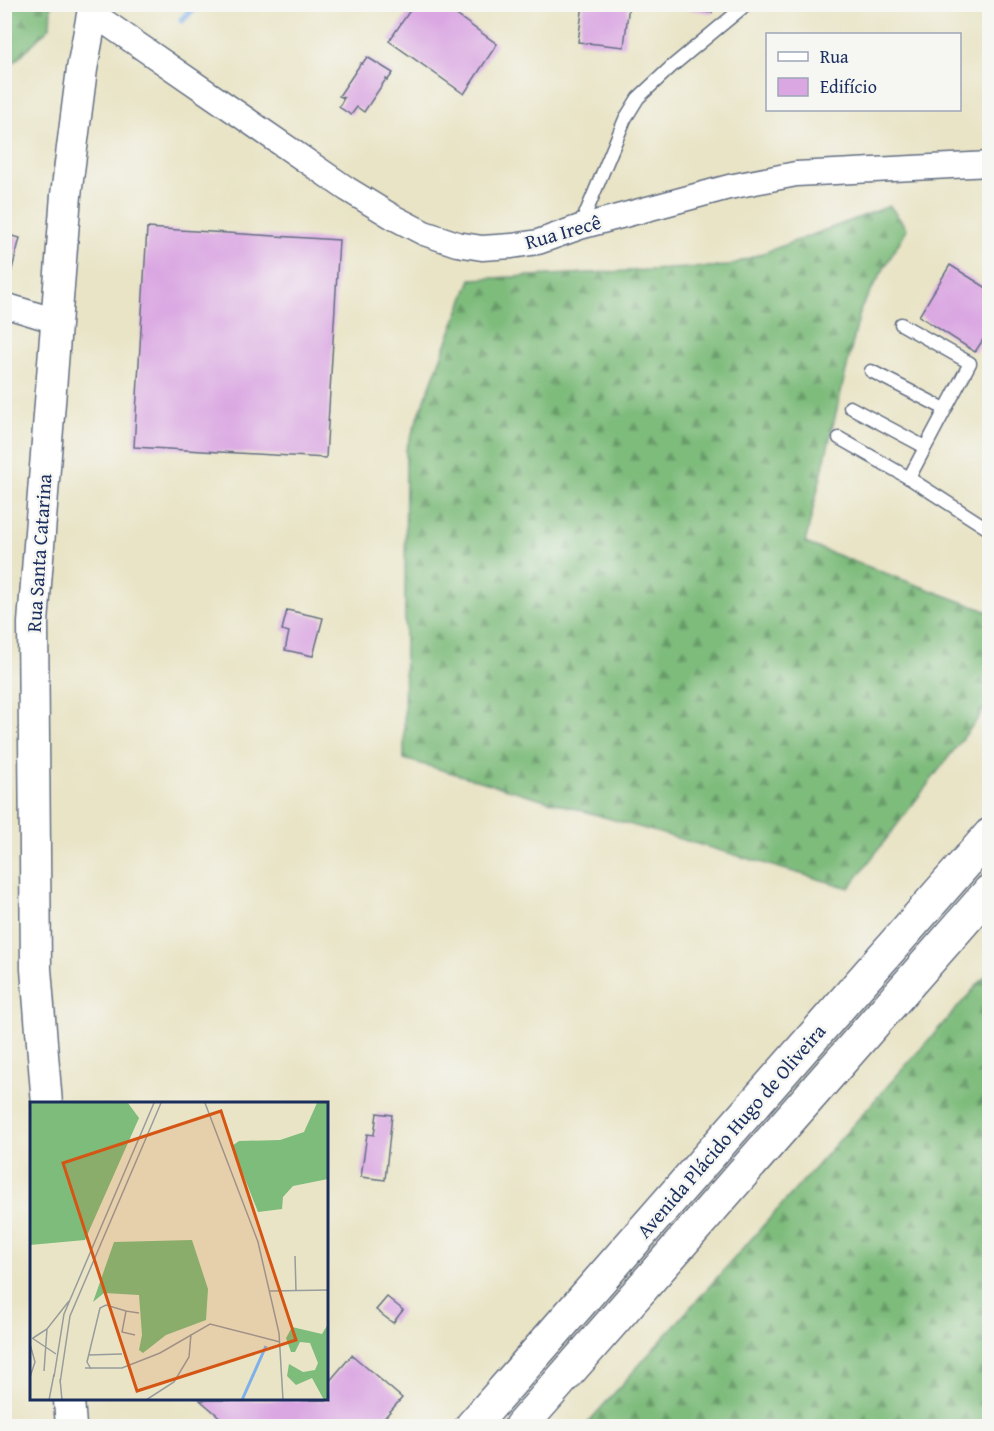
<svg xmlns="http://www.w3.org/2000/svg" width="994" height="1431" font-family="'Gentium Book Plus',serif">
	<style>
		.forest { fill: url(#forest-firs); stroke: #4c766c; stroke-width: 1.5 }
		.lines { fill: none; stroke-linecap: round; stroke-linejoin: round }
		.stream { stroke: #7eb0ea; stroke-width: 7 }
		.building { fill: #daa7e2 }
		.service-casing { stroke: #636e82; stroke-width: 15 }
		.minor-casing { stroke: #636e82; stroke-width: 27 }
		.tertiary-casing { stroke: #636e82; stroke-width: 33 }
		.primary-casing { stroke: #636e82; stroke-width: 36 }
		.service { stroke: #fff; stroke-width: 12 }
		.minor { stroke: #fff; stroke-width: 24 }
		.tertiary { stroke: #fff; stroke-width: 30 }
		.primary { stroke: #fff; stroke-width: 33 }
		.labels { text-anchor: middle; stroke-width: 5; stroke-linejoin: round; paint-order: stroke }
		.street-label { font-size: 20px; fill: #1b2f5e; stroke: #f6f6f2 }
		.inset-river { fill: none; stroke: #7eb0ea; stroke-width: 3 }
		.inset-road { fill: none; stroke: #979c9c; stroke-width: 1.5 }
		.view { fill: #d45514; fill-opacity: 0.15; stroke: #d45514; stroke-width: 3 }
		.inset-edge { fill: none; stroke: #1b2f5e; stroke-width: 3 }
	</style>
	<defs>
		<pattern id="forest-firs" width="22" height="20" patternUnits="userSpaceOnUse" patternTransform="scale(1.5)"><rect width="22" height="20" fill="#7ebc7b"/><path d="M5 1l3.5 6h-7zM16 11l3.5 6h-7z" fill="#669968"/></pattern>
	</defs>
	<rect width="100%" height="100%" fill="#f6f6f2"/>
	<filter id="ink" filterUnits="userSpaceOnUse"><feTurbulence type="fractalNoise" baseFrequency=".0167" numOctaves="2"/><feDisplacementMap in="SourceGraphic" scale="12" xChannelSelector="R" yChannelSelector="G"/><feConvolveMatrix kernelMatrix="1 2 1 2 8 2 1 2 1" color-interpolation-filters="sRGB"/></filter>
	<filter id="wash" filterUnits="userSpaceOnUse"><feTurbulence type="fractalNoise" baseFrequency=".008" numOctaves="4" result="noise"/><feDisplacementMap in="SourceGraphic" scale="24" xChannelSelector="R" yChannelSelector="G"/><feGaussianBlur stdDeviation="1.35" result="paint"/><feColorMatrix in="noise" values="0 0 0 0 0 0 0 0 0 0 0 0 0 0 0 0 0 1.4 0 .05"/><feComposite in="paint" operator="in"/></filter>
	<g filter="url(#wash)">
		<rect width="100%" height="100%" fill="#e9e4c6"/>
		<g class="forest">
			<path d="M 5,4 L 51,5 L 50,27 L 5,71 Z"/>
			<path d="M 890,206 L 907,229 L 861,308 L 805,543 L 989,612 L 989,704 L 849,888 L 404,759 L 406,449 L 471,279 L 728,266 Z"/>
			<path d="M 989,972 L 989,1426 L 585,1426 Z"/>
		</g>
		<g class="lines">
			<path class="stream" d="M 182,20 L 197,4"/>
		</g>
		<g id="blocks">
			<g class="building">
				<path d="M 404,4 L 441,4 L 497,44 L 464,94 L 389,41 L 411,9 Z"/>
				<path d="M 583,4 L 629,4 L 624,47 L 578,42 Z"/>
				<path d="M 655,4 L 713,4 L 712,13 Z"/>
				<path d="M 367,57 L 393,73 L 387,81 L 386,79 L 364,112 L 357,107 L 351,115 L 339,107 L 344,98 L 339,96 L 361,63 L 362,64 Z"/>
				<path d="M 147,228 L 339,240 L 326,458 L 134,447 Z"/>
				<path d="M 4,234 L 20,238 L 8,285 L 4,285 Z"/>
				<path d="M 950,265 L 990,290 L 990,329 L 975,352 L 919,316 Z"/>
				<path d="M 287,610 L 323,618 L 313,656 L 285,650 L 289,632 L 282,630 Z"/>
				<path d="M 377,1113 L 392,1115 L 385,1180 L 361,1177 L 367,1134 L 374,1135 Z"/>
				<path d="M 387,1297 L 403,1310 L 393,1323 L 376,1310 Z"/>
				<path d="M 352,1355 L 402,1398 L 377,1426 L 230,1426 L 200,1400 L 327,1400 L 327,1384 Z"/>
			</g>
		</g>
	</g>
	<g filter="url(#ink)">
		<use href="#blocks" fill-opacity="0" stroke="#636e82" stroke-width="1.5"/>
		<g class="lines">
			<defs>
				<g id="service">
					<path d="M 580,227 L 625,119 L 638,98 L 671,67 L 747,4"/>
					<path d="M 871,371 L 945,409"/>
					<path d="M 850,407 L 925,447"/>
					<path d="M 839,438 L 909,478 L 970,363 L 901,324"/>
					<path d="M 909,478 L 990,530"/>
				</g>
				<g id="minor">
					<path d="M 92,13 L 347,189 L 393,217 L 424,233 L 457,244 L 482,248 L 512,246 L 538,242 L 580,227 L 729,187 L 796,174 L 990,164"/>
					<path d="M 4,305 L 56,321"/>
				</g>
				<g id="tertiary">
					<path d="M 47,1104 L 36,969 L 33,623 L 66,195 L 82,69 L 94,4"/>
					<path d="M 69,1400 L 71,1426"/>
				</g>
				<g id="primary">
					<path d="M 472,1426 L 990,835"/>
					<path d="M 521,1426 L 990,891"/>
				</g>
			</defs>
			<use href="#service" class="service-casing"/>
			<use href="#minor" class="minor-casing"/>
			<use href="#tertiary" class="tertiary-casing"/>
			<use href="#primary" class="primary-casing"/>
			<use href="#service" class="service"/>
			<use href="#minor" class="minor"/>
			<use href="#tertiary" class="tertiary"/>
			<use href="#primary" class="primary"/>
		</g>
	</g>
	<g class="labels">
		<g class="street-label">
			<text transform="translate(563 232) rotate(-16)" y="7">Rua Irecê</text>
			<text transform="translate(39 553) rotate(-86)" y="7">Rua Santa Catarina</text>
			<text transform="translate(731 1131) rotate(-49)" y="7">Avenida Plácido Hugo de Oliveira</text>
		</g>
	</g>
	<g transform="translate(30 1102)">
		<rect width="298" height="298" fill="#e9e4c6"/>
		<path d="M 0,1 L 98,1 L 109,16 L 55,138 L 0,143 ZM 287,1 L 298,1 L 298,77 L 263,84 L 253,95 L 252,107 L 228,110 L 202,44 L 209,39 L 250,38 L 274,30 ZM 162,138 L 178,187 L 176,218 L 136,233 L 113,251 L 109,248 L 112,233 L 109,193 L 74,191 L 63,200 L 84,140 ZM 298,222 L 299,298 L 294,298 L 282,276 L 266,283 L 257,274 L 259,262 L 273,270 L 285,268 L 288,261 L 280,241 L 270,240 L 265,250 L 261,250 L 256,236 L 262,225 L 292,232 Z" fill="#7ebc7b"/>
		<path class="inset-river" d="M 212,298 L 236,244"/>
		<path class="inset-road" d="M 175,1 L 228,140 L 249,231 L 253,298M 265,154 L 266,189M 240,189 L 299,188M 105,233 L 92,230 L 96,209 L 109,211M 2,236 L 26,252M 3,236 L 17,227 L 39,199M 0,242 L 5,260 L 0,275M 58,253 L 92,252M 55,266 L 92,266 L 130,251 L 180,222 L 250,240M 61,267 L 57,260 L 70,206 L 76,203 L 96,209M 14,269 L 17,227M 24,275 L 34,212 L 124,1M 30,277 L 32,298M 30,281 L 40,214 L 131,1M 19,298 L 24,272M 116,298 L 144,280 L 159,255 L 161,232"/>
		<path class="view" d="M 191,9 L 266,238 L 107,289 L 33,61 Z"/>
		<rect width="298" height="298" class="inset-edge"/>
	</g>
	<rect width="994" height="1431" fill="none" stroke="#f6f6f2" stroke-width="24"/>
	<rect x="766" y="33" width="195" height="78" fill="#f6f6f2" stroke="#9ea6b7" stroke-width="1.5"/>
	<rect x="778" y="52" width="30" height="9" fill="#ffffff" stroke="#9ea6b7" stroke-width="1.5"/>
	<text x="820" y="63" font-size="18" fill="#1b2f5e">Rua</text>
	<rect x="778" y="78" width="30" height="18" fill="#daa7e2" stroke="#9ea6b7" stroke-width="1.5"/>
	<text x="820" y="93" font-size="18" fill="#1b2f5e">Edifício</text>
</svg>
